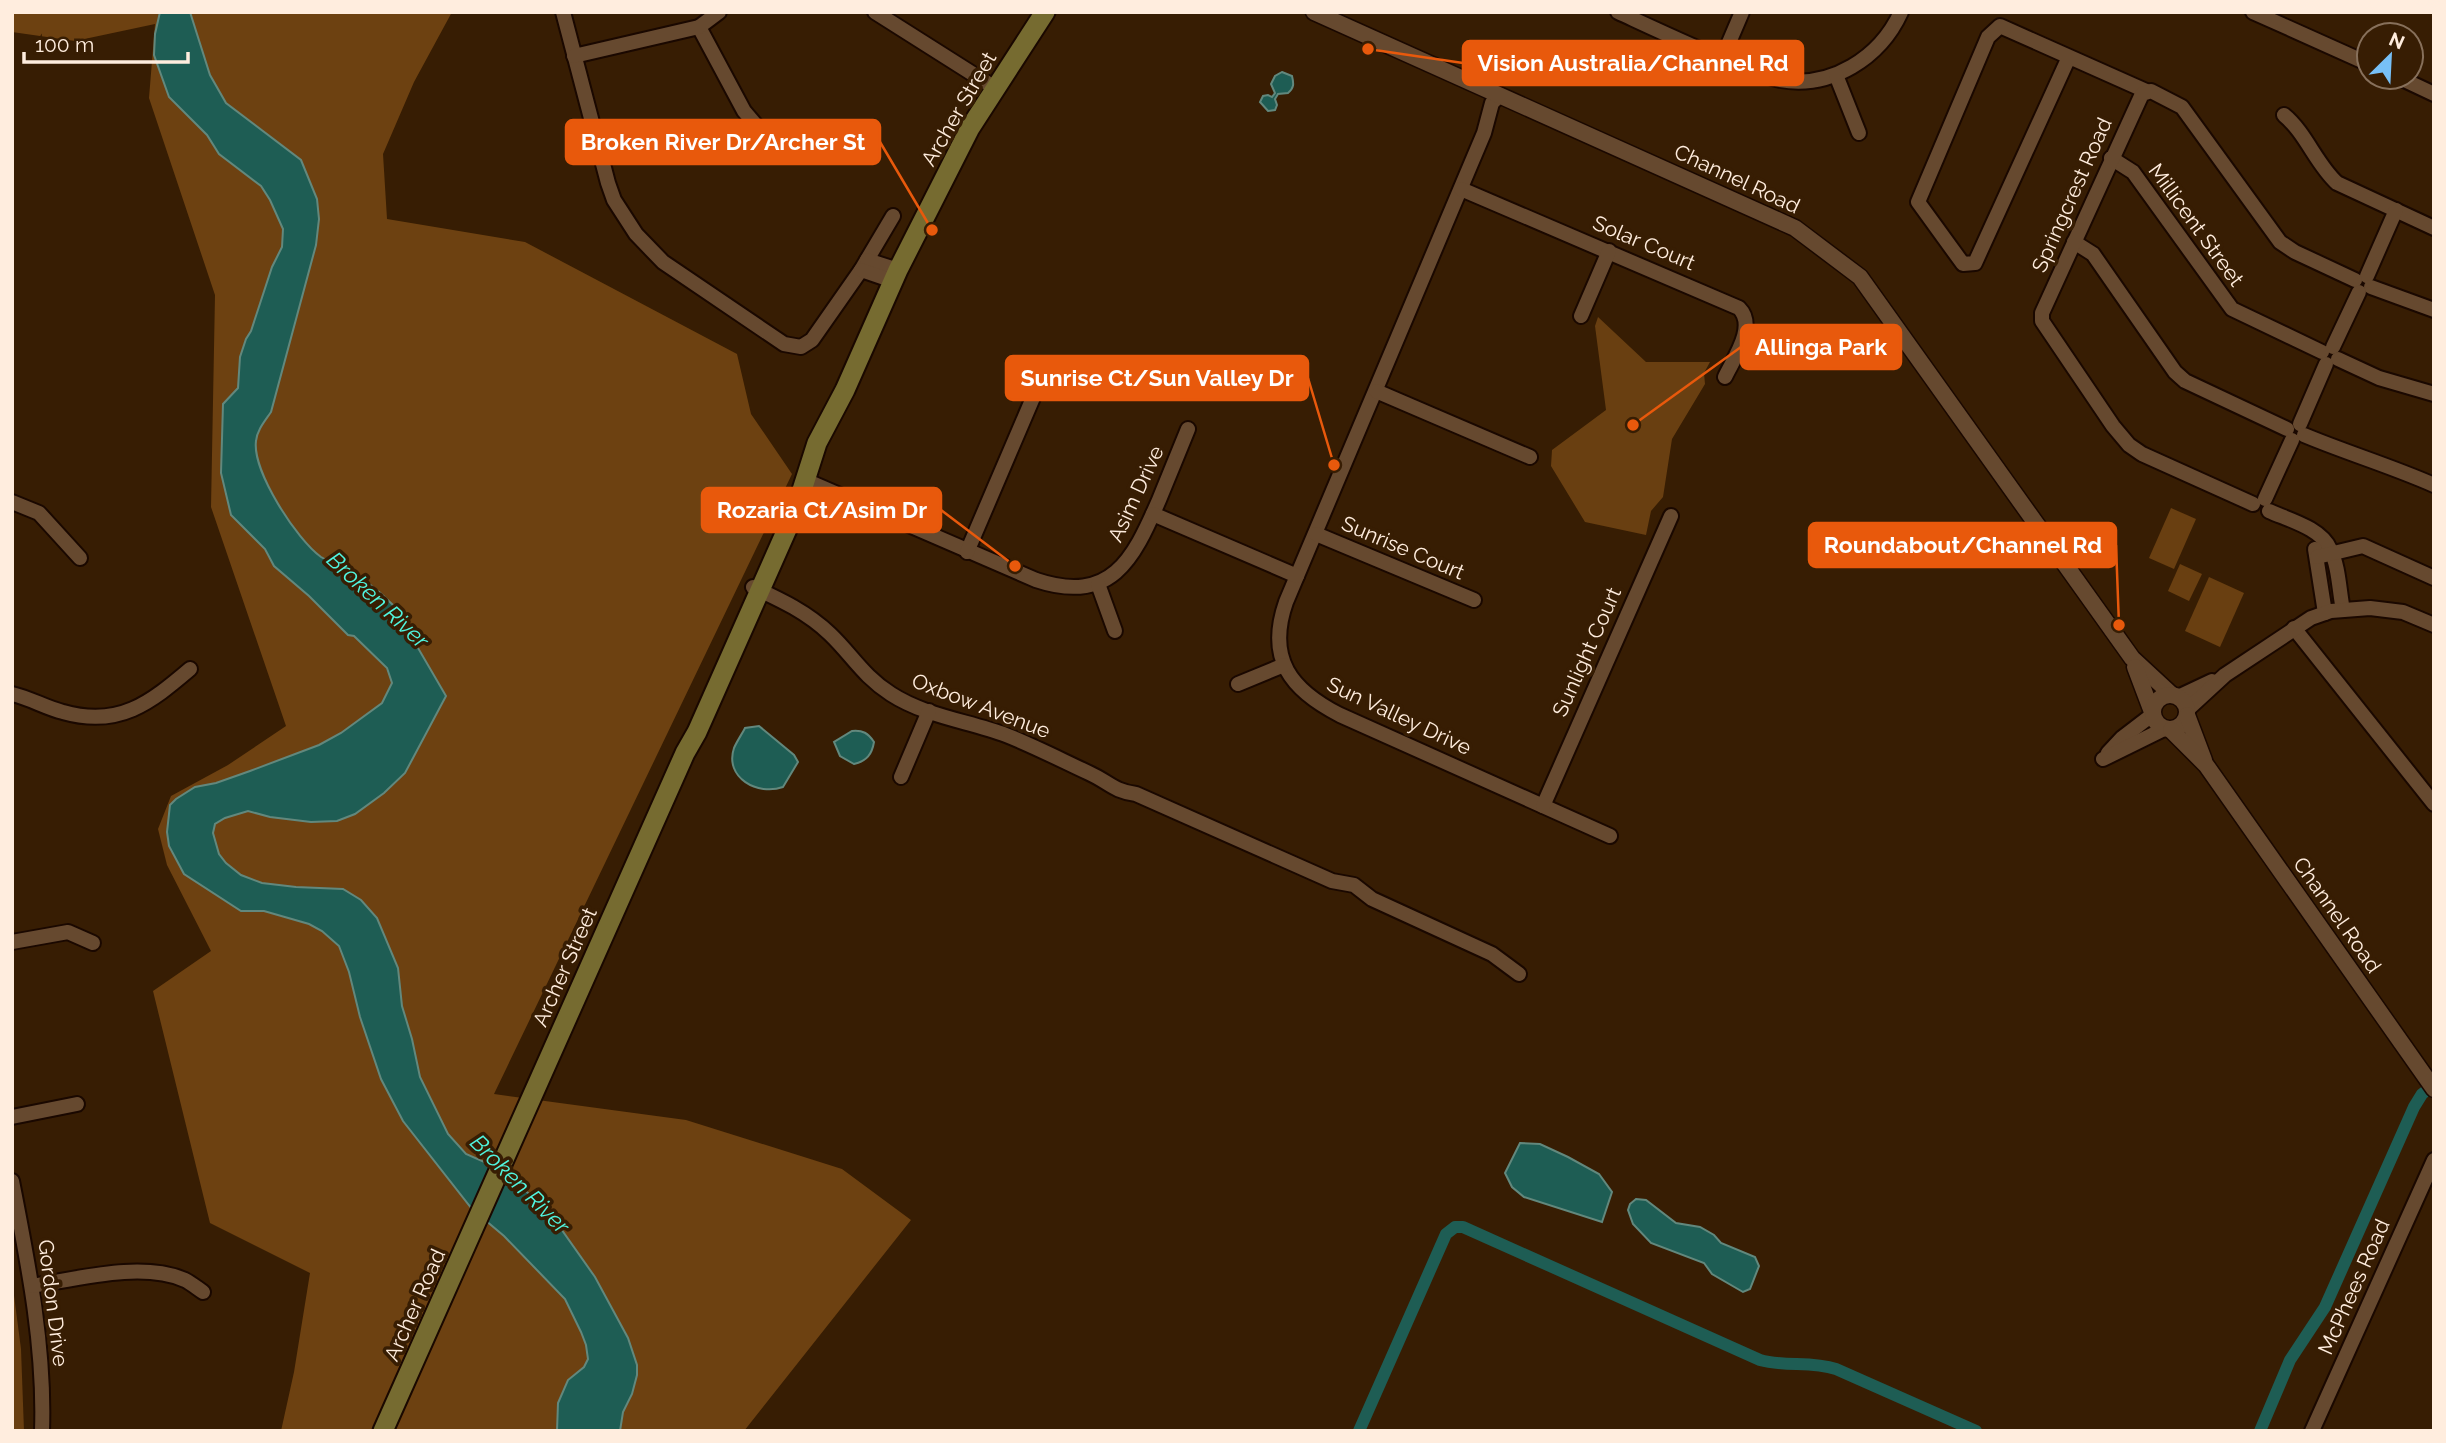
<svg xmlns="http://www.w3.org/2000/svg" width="2446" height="1443" font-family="Raleway,sans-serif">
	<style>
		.green { fill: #693f11 }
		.forest { fill: #6d4111 }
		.water { fill: #1e5d54; stroke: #62887d; stroke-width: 2 }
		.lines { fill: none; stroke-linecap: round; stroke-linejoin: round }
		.canal { stroke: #1e5d54; stroke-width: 12 }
		.minor-casing { stroke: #1a0800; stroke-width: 18 }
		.tertiary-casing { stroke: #1a0800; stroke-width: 19 }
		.secondary-casing { stroke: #1a0800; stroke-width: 23 }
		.minor { stroke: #66492f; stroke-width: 14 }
		.tertiary { stroke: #66492f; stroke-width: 16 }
		.secondary { stroke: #766b30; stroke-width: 19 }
		.labels { text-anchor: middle; stroke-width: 7; stroke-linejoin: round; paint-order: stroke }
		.street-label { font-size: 21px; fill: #ffedde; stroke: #371d03 }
		.water-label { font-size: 23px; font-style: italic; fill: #50f4df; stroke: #371d03 }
		.leader { fill: none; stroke: #e8590c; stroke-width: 2.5 }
		.callout-dot { fill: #e8590c; stroke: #371d03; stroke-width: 2.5 }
		.callout { fill: #e8590c; stroke: #e8590c; stroke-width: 2.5 }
		.callout-label { font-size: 23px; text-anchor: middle; font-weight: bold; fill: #fff }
	</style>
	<rect width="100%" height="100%" fill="#371d03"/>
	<g class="green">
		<path d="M 1598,317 L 1646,362 L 1710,362 L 1704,373 L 1705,384 L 1672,439 L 1663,497 L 1651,511 L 1646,535 L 1585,522 L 1551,466 L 1552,450 L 1606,410 L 1595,326 Z"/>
		<path d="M 2171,508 L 2196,519 L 2174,569 L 2149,558 Z"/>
		<path d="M 2180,564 L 2202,574 L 2189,601 L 2168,591 Z"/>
		<path d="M 2209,577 L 2244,593 L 2220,647 L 2185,631 Z"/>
		<path d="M 12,1280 L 21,1349 L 24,1431 L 12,1431 Z"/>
	</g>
	<path class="forest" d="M 12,12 L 452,12 L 414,82 L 383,154 L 387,219 L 525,242 L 737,354 L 751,414 L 792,474 L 494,1094 L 686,1120 L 842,1169 L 911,1220 L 744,1431 L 281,1431 L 294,1372 L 310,1273 L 210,1223 L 153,991 L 211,951 L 167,865 L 158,829 L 171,796 L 228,765 L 286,726 L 211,507 L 215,295 L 149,98 L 155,24 L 75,41 L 12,32 Z"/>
	<g class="water">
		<path d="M 160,12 L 190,12 L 210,75 L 226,103 L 301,160 L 317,199 L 319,219 L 316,245 L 271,412 C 265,421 257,430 256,441 C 252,471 297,540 321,557 C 327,561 334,562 341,566 C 359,575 378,590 393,605 L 446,696 L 405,773 L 384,793 L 355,814 L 337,821 L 311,822 L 270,817 L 248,811 L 225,818 L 215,824 L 213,833 L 219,854 L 226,863 L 241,875 L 262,883 L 296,887 L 343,889 L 361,900 L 377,918 L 398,968 L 402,1006 L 412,1039 L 420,1077 L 448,1134 L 466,1154 L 498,1168 L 547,1209 L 595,1277 L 628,1338 L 637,1365 L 637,1375 L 632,1394 L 623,1412 L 620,1431 L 557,1431 L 558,1403 L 568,1380 L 584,1367 L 588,1359 L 586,1345 L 581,1332 L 565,1299 L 504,1236 L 472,1209 L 403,1121 L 381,1079 L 360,1017 L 349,972 L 339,946 L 322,931 L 309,924 L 264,911 L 241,911 L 184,874 L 169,846 L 167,832 L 170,805 L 176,799 L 195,787 L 216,783 L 250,771 L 319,745 L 341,733 L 382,703 L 392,683 L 387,668 L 354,636 L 348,635 L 309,596 L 274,566 L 265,549 L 231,515 L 221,473 L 223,404 L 238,388 L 240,357 L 246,339 L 251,331 L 272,267 L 282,247 L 283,229 L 270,200 L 261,186 L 219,154 L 207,135 L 169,97 L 154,55 L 155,34 Z"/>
		<path d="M 1282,72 L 1292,76 C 1294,84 1294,88 1288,93 L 1278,94 L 1275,99 L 1277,105 L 1275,110 L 1268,111 L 1260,102 L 1263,96 L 1268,95 L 1272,97 L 1275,93 L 1271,84 L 1275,76 Z"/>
		<path d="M 759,726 L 794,755 L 798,762 L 783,787 C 758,796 724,778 734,748 C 737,741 742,734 745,728 Z"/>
		<path d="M 852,731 C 863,730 868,733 874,742 C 872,754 867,761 854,764 L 840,756 L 834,742 Z"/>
		<path d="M 1520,1143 L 1540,1144 L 1568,1157 L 1599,1174 L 1612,1192 L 1602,1222 L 1524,1197 L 1512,1187 L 1505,1173 Z"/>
		<path d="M 1636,1199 L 1646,1200 L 1676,1223 L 1700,1227 L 1714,1235 L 1721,1243 L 1755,1257 L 1759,1266 L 1750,1289 L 1743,1292 L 1712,1274 L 1704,1263 L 1651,1243 L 1633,1224 L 1628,1210 L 1630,1204 Z"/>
	</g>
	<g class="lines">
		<g class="canal">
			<path d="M 1359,1431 L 1446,1234 L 1455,1227 L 1463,1227 L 1760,1360 C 1785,1367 1811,1361 1836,1369 L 1976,1431"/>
			<path d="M 2260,1431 L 2290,1360 L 2325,1307 L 2414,1107 L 2422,1094 L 2434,1085"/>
		</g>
		<defs>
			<g id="minor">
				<path d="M 563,12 L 608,183 L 614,200 L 636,234 L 663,262 L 784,344 L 801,347 L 812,340 L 861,270 L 893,216"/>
				<path d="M 875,12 L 995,88"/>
				<path d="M 1618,12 C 1657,30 1695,48 1735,64 C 1750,69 1765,77 1780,80 C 1831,89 1880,58 1901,12"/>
				<path d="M 2253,12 L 2369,64"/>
				<path d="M 699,27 L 744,111 L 767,138"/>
				<path d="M 574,56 L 699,27 L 719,12"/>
				<path d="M 2069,57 L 1975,263 L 1963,264 L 1918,202 L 1988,37 L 2000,26 L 2146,91"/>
				<path d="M 1722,59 L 1742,12"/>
				<path d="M 1836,75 L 1859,133"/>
				<path d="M 2398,77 L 2434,94"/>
				<path d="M 1500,95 L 1492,103 L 1484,133 L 1286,602 C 1266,659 1291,690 1340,715 L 1610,836"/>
				<path d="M 2284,115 C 2306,133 2316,164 2337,183 L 2434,228"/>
				<path d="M 2111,158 L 2133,172 L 2232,309 L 2322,352"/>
				<path d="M 1461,189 L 1739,308 C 1757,326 1734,358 1725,377"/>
				<path d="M 2074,242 L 2093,254 L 2175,372 L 2185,381 L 2287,429"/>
				<path d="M 867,260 L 898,270"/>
				<path d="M 861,270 L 893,281"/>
				<path d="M 2367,276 L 2396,210"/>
				<path d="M 2371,287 L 2434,310"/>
				<path d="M 1581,316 L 1609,251"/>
				<path d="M 2333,347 L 2359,292"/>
				<path d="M 2338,359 L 2379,378 L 2434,394"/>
				<path d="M 1376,391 L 1530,457"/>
				<path d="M 2300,424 L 2326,364"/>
				<path d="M 2304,435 C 2347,453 2391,466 2434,485"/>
				<path d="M 805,480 L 1036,580 C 1111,605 1133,560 1159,500 C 1169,476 1178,453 1188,429"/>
				<path d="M 2265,499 L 2292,440"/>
				<path d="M 12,502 L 39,513 L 80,558"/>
				<path d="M 2253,504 L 2142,454 L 2129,445 L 2113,426 L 2042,321 L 2042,313 L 2142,94 L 2151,91 L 2182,107 L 2280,242 L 2295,252 L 2355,280"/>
				<path d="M 2269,511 C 2289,520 2321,528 2330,549 C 2339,566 2339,591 2343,610"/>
				<path d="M 1153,514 L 1297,576"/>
				<path d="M 1316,534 L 1474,600"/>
				<path d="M 2315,549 L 2325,613"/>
				<path d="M 967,552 L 1047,365"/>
				<path d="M 2317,557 L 2363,546 L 2434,578"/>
				<path d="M 1098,584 L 1115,631"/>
				<path d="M 753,587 C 781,600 807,612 830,634 C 852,655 863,676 891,694 C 925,716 968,721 1006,735 C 1034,746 1061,760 1089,773 C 1109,782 1113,791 1136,794 L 1332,881 L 1354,885 L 1372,899 L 1492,954 L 1519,974"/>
				<path d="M 2294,628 L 2434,804"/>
				<path d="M 1238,684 L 1284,665"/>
				<path d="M 12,694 C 30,698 46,708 63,712 C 119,728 150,703 190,669"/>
				<path d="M 2178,697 L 2212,681"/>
				<path d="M 2187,710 L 2225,675 L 2311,618 L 2331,611 L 2370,608 L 2403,612 L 2434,625"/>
				<path d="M 2108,753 L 2122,738 L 2152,715"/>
				<path d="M 2103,759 L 2164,729"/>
				<path d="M 901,777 L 929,711"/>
				<path d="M 1543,806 L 1671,516"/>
				<path d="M 12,942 L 68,932 L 93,943"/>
				<path d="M 12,1117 L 77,1104"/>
				<path d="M 12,1181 C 28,1263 45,1347 42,1431"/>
				<path d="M 32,1286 C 77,1279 142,1261 185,1280 C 191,1283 197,1288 203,1292"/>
				<path d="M 2312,1431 L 2434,1160"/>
			</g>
			<g id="tertiary">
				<path d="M 1314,12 L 1795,228 L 1860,277 L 2132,658 L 2172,695"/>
				<path d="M 2135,667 L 2152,712"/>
				<circle cx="2170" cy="712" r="17"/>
				<path d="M 2187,715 L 2204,760"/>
				<path d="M 2171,730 L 2206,765 L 2434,1089"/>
			</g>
			<path id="secondary" d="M 383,1431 L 685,753 L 697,732 L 796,509 L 817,443 L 845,390 L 898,270 L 970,128 L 1045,12"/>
		</defs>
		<use href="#minor" class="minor-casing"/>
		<use href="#tertiary" class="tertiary-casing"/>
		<use href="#secondary" class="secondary-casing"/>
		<use href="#minor" class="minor"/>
		<use href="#tertiary" class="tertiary"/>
		<use href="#secondary" class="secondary"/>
	</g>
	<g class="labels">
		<g class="street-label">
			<text transform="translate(959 109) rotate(-60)" y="7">Archer Street</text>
			<text transform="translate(1737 179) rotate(25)" y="7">Channel Road</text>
			<text transform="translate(2072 195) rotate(-66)" y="7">Springcrest Road</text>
			<text transform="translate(2196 225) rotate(54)" y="7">Millicent Street</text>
			<text transform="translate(1644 243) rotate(23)" y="7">Solar Court</text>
			<text transform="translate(1136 494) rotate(-65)" y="7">Asim Drive</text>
			<text transform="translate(1403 548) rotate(23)" y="7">Sunrise Court</text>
			<text transform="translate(1587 652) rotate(-66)" y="7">Sunlight Court</text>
			<text transform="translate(981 706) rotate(21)" y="7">Oxbow Avenue</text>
			<text transform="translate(1399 716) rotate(25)" y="7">Sun Valley Drive</text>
			<text transform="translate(2337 915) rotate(55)" y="7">Channel Road</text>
			<text transform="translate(565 967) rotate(-66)" y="7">Archer Street</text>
			<text transform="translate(2354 1287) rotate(-66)" y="7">McPhees Road</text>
			<text transform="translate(53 1303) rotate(83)" y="7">Gordon Drive</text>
			<text transform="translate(415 1305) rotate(-66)" y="7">Archer Road</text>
		</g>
		<g class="water-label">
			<text transform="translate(378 600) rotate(43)" y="8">Broken River</text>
			<text transform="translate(520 1184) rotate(45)" y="8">Broken River</text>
		</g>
	</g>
	<path class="leader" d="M1368 49L1463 63M932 230L880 142M1633 425L1741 347M1334 465L1308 378M1015 566L941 510M2119 625L2116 545"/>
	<g class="callout-dot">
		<circle cx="1368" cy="49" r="7"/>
		<circle cx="932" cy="230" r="7"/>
		<circle cx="1633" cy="425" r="7"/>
		<circle cx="1334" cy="465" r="7"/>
		<circle cx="1015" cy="566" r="7"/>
		<circle cx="2119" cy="625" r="7"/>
	</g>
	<g class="callout">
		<rect x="1463" y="41" width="340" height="44" rx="7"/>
		<rect x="566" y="120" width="314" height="44" rx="7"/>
		<rect x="1741" y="325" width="160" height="44" rx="7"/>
		<rect x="1006" y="356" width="302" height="44" rx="7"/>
		<rect x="702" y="488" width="239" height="44" rx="7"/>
		<rect x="1809" y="523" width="307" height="44" rx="7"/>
	</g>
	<g class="callout-label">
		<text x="1633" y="71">Vision Australia/Channel Rd</text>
		<text x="723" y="150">Broken River Dr/Archer St</text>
		<text x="1821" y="355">Allinga Park</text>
		<text x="1157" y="386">Sunrise Ct/Sun Valley Dr</text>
		<text x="822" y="518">Rozaria Ct/Asim Dr</text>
		<text x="1963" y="553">Roundabout/Channel Rd</text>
	</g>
	<rect width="2446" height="1443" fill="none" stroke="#ffedde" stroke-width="28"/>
	<g transform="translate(2390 56) rotate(24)"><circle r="33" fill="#371d03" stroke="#87705b" stroke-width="2"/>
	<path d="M0-5L12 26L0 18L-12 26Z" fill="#77c0f7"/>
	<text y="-10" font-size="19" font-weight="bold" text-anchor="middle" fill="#ffedde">N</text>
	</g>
	<path d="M24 52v10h164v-10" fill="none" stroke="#ffedde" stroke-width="3.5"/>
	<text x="35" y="52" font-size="21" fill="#ffedde" stroke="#371d03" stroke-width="5" paint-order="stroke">100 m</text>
</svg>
